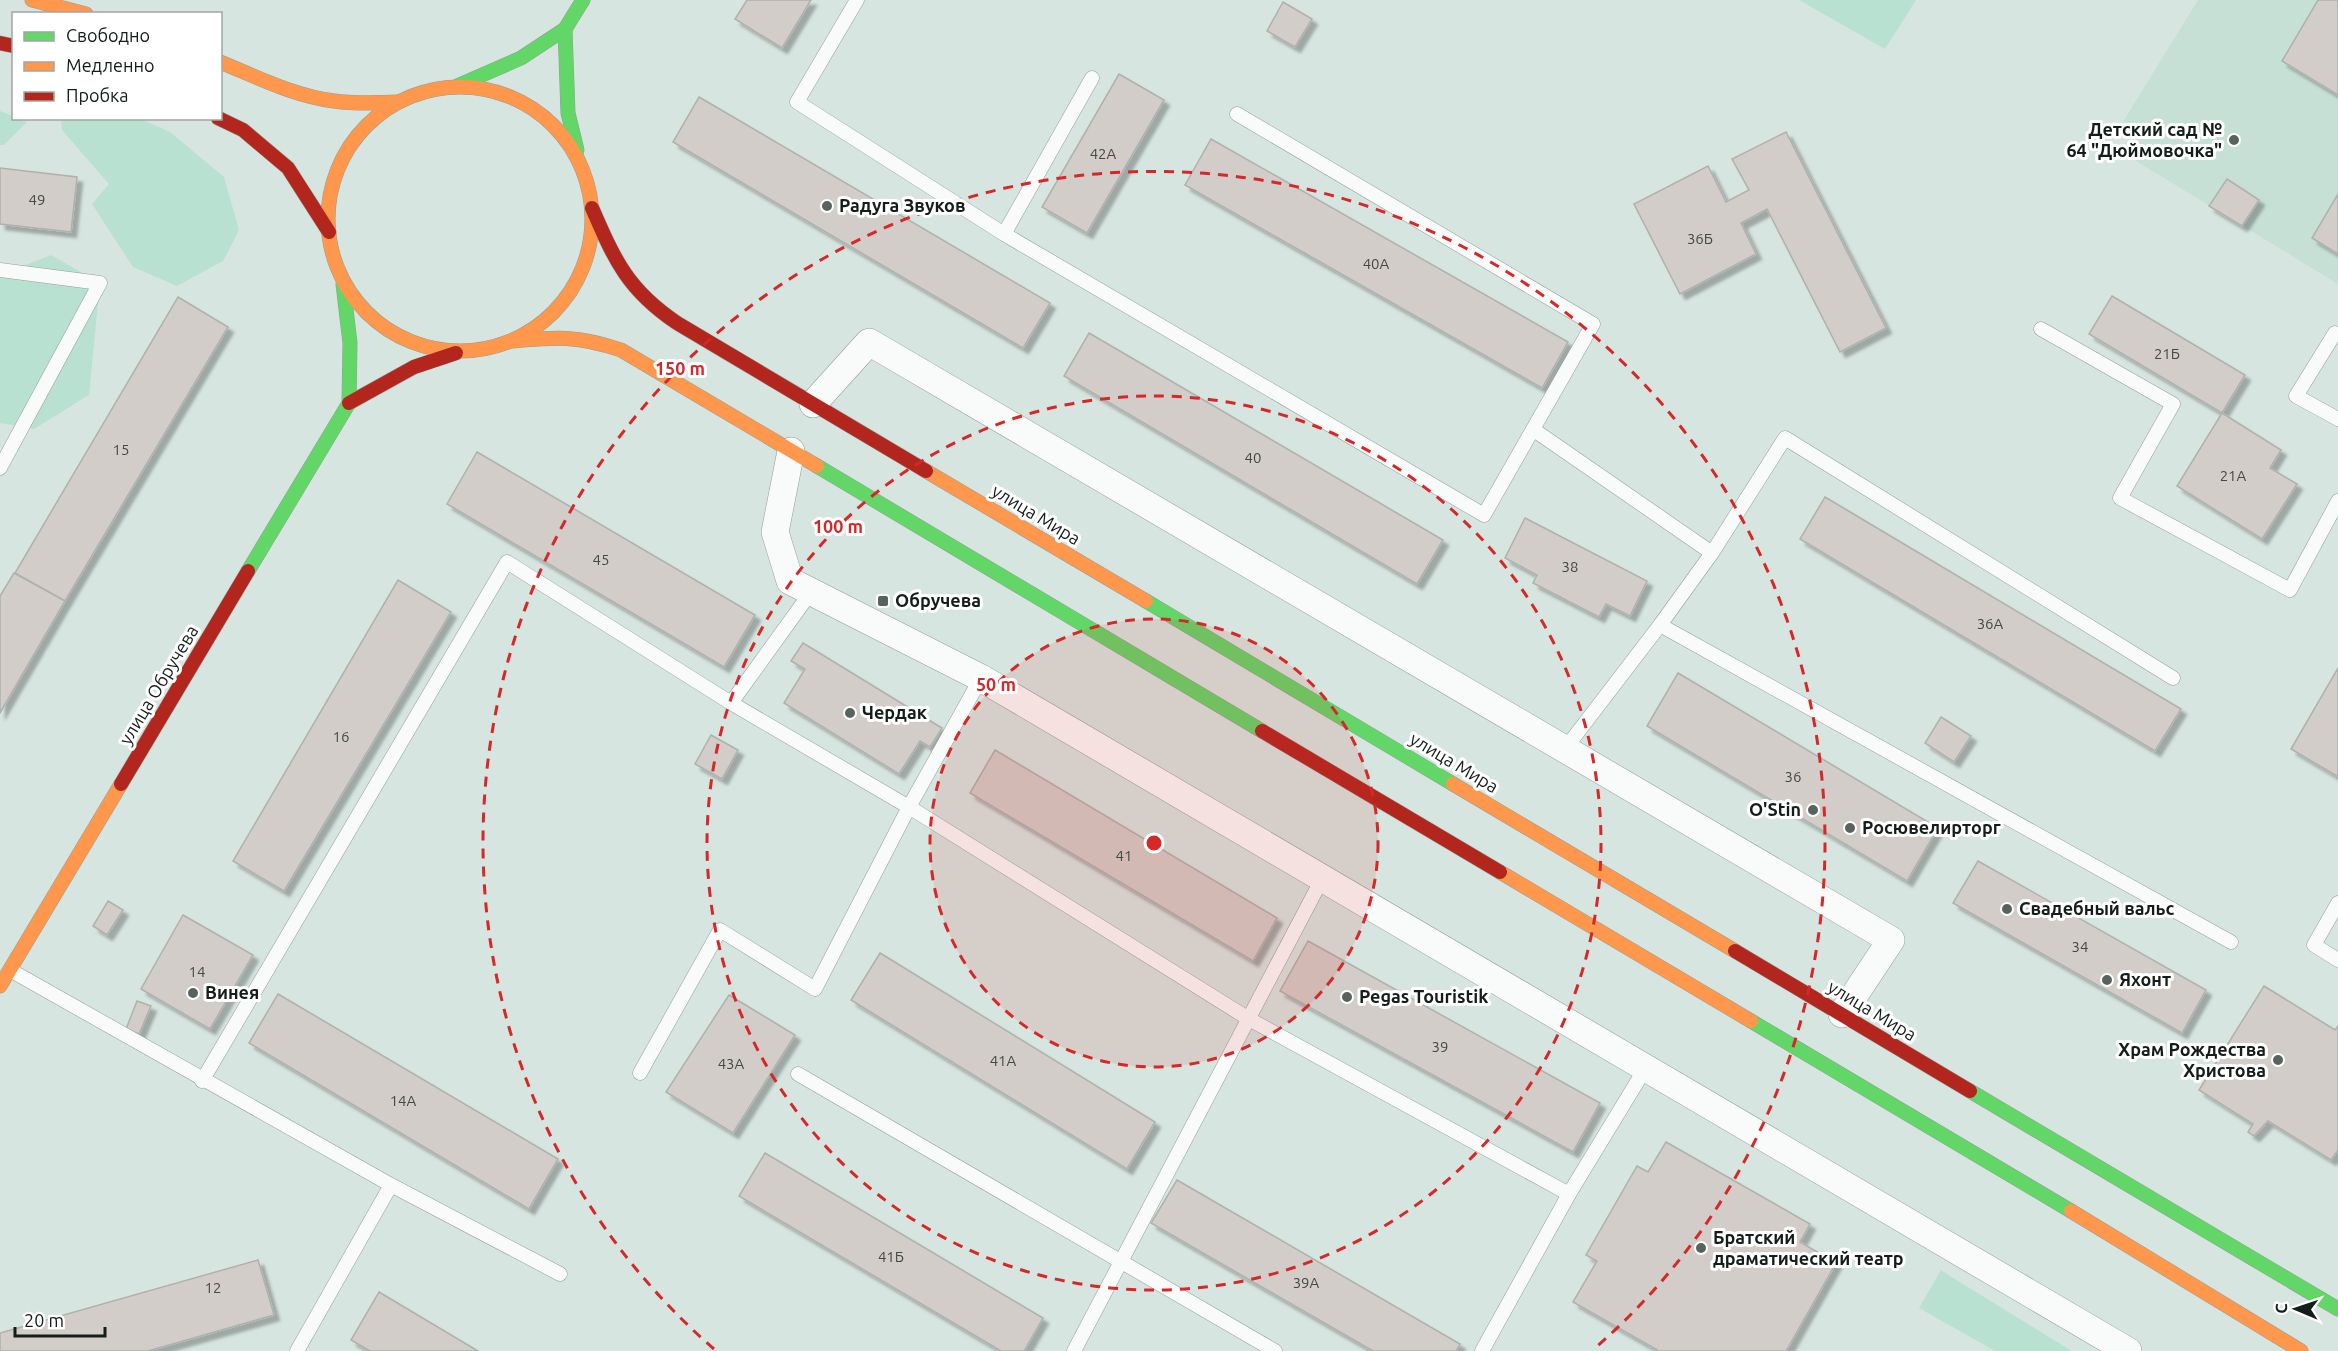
<svg xmlns="http://www.w3.org/2000/svg" width="2338" height="1351" font-family="Ubuntu,sans-serif">
	<style>
		.built { fill: #c7e0d6 }
		.green { fill: #b9e1d2 }
		.building { fill: #d2cdc8; stroke: #afb1ad; stroke-width: 1.5; filter: url(#shadow) }
		.lines { fill: none; stroke-linecap: round; stroke-linejoin: round }
		.lane-casing { stroke: #939f9a; stroke-width: 15 }
		.street-casing { stroke: #939f9a; stroke-width: 28 }
		.fast-casing { stroke: #939f9a; stroke-width: 15 }
		.slow-casing { stroke: #939f9a; stroke-width: 15 }
		.jam-casing { stroke: #939f9a; stroke-width: 15 }
		.lane { stroke: #f9fbfa; stroke-width: 14 }
		.street { stroke: #f9fbfa; stroke-width: 27 }
		.fast { stroke: #63d668; stroke-width: 14 }
		.slow { stroke: #ff974d; stroke-width: 14 }
		.jam { stroke: #b3261e; stroke-width: 14 }
		.ring { fill: none; stroke: #d62828; stroke-width: 3; stroke-dasharray: 10 8 }
		.poi-dot { fill: #58635f; stroke: #fff; stroke-width: 2 }
		.labels { text-anchor: middle; stroke-width: 6; stroke-linejoin: round; paint-order: stroke }
		.number-label { font-size: 15px; fill: #444945 }
		.poi-label { font-size: 18px; font-weight: bold; fill: #141d19; stroke: #fff; text-anchor: start }
		.street-label { font-size: 18px; fill: #141d19; stroke: #fff }
		.centre { fill: #d62828; stroke: #fff; stroke-width: 3 }
		.ring-label { font-size: 18px; text-anchor: middle; font-weight: bold; fill: #d62828; stroke: #fff; stroke-width: 6; stroke-linejoin: round; paint-order: stroke }
	</style>
	<defs>
		<filter id="shadow"><feDropShadow dx="5.5" dy="5.5" stdDeviation="1.5" flood-color="#0004"/></filter>
	</defs>
	<rect width="100%" height="100%" fill="#d7e5e0"/>
	<path class="built" d="M 2198,0 L 2338,0 L 2338,284 L 2136,161 L 2124,120 Z"/>
	<g class="green">
		<path d="M 1799,0 L 1916,0 L 1885,49 Z"/>
		<path d="M 0,111 L 13,116 L 14,118 L 27,122 L 4,145 L 0,145 Z"/>
		<path d="M 61,119 L 141,119 L 170,132 L 224,177 L 239,230 L 223,261 L 177,286 L 133,267 L 92,204 L 109,184 L 62,130 Z"/>
		<path d="M 51,255 L 100,283 L 89,395 L 34,429 L 0,423 L 0,275 Z"/>
		<path d="M 1941,1270 L 1950,1276 L 2072,1351 L 1995,1351 L 1919,1308 Z"/>
	</g>
	<g class="building">
		<path d="M 747,0 L 811,0 L 782,48 L 735,19 Z"/>
		<path d="M 2318,0 L 2338,0 L 2338,95 L 2282,61 Z"/>
		<path d="M 1283,2 L 1312,19 L 1295,47 L 1267,31 Z"/>
		<path d="M 1119,74 L 1164,100 L 1087,233 L 1042,207 Z"/>
		<path d="M 699,97 L 1050,303 L 1023,348 L 673,142 Z"/>
		<path d="M 1786,132 L 1886,328 L 1840,352 L 1767,209 L 1741,223 L 1756,254 L 1680,294 L 1634,204 L 1708,166 L 1726,202 L 1749,190 L 1732,159 Z"/>
		<path d="M 1211,139 L 1568,342 L 1542,388 L 1185,185 Z"/>
		<path d="M 0,168 L 77,177 L 71,232 L 0,224 Z"/>
		<path d="M 2227,179 L 2259,200 L 2242,226 L 2209,206 Z"/>
		<path d="M 2338,194 L 2338,254 L 2312,238 Z"/>
		<path d="M 2112,296 L 2245,375 L 2222,413 L 2089,334 Z"/>
		<path d="M 178,297 L 228,327 L 65,601 L 15,573 Z"/>
		<path d="M 1089,333 L 1443,540 L 1417,584 L 1064,376 Z"/>
		<path d="M 2222,413 L 2281,450 L 2270,468 L 2297,484 L 2262,539 L 2177,486 Z"/>
		<path d="M 477,452 L 755,615 L 724,667 L 447,504 Z"/>
		<path d="M 1825,497 L 2181,709 L 2155,751 L 1800,539 Z"/>
		<path d="M 1525,518 L 1647,581 L 1630,616 L 1606,604 L 1599,617 L 1533,583 L 1537,575 L 1505,558 Z"/>
		<path d="M 14,573 L 65,601 L 0,713 L 0,596 Z"/>
		<path d="M 398,580 L 451,612 L 284,891 L 233,861 Z"/>
		<path d="M 803,643 L 942,728 L 930,747 L 920,741 L 899,774 L 784,703 L 805,669 L 791,661 Z"/>
		<path d="M 2338,668 L 2338,775 L 2337,776 L 2291,749 Z"/>
		<path d="M 1678,673 L 1938,828 L 1907,881 L 1647,726 Z"/>
		<path d="M 1941,717 L 1971,736 L 1954,762 L 1925,743 Z"/>
		<path d="M 711,735 L 738,750 L 722,779 L 695,764 Z"/>
		<path d="M 995,750 L 1277,918 L 1253,961 L 970,793 Z"/>
		<path d="M 1978,861 L 2206,990 L 2182,1033 L 1953,903 Z"/>
		<path d="M 108,901 L 123,910 L 107,935 L 93,926 Z"/>
		<path d="M 183,915 L 253,955 L 210,1029 L 141,989 Z"/>
		<path d="M 1308,941 L 1600,1103 L 1573,1152 L 1280,991 Z"/>
		<path d="M 880,953 L 1155,1122 L 1127,1169 L 851,1000 Z"/>
		<path d="M 2264,986 L 2335,1030 L 2338,1026 L 2338,1150 L 2331,1160 L 2268,1121 L 2254,1136 L 2248,1132 L 2253,1124 L 2199,1090 Z"/>
		<path d="M 278,994 L 558,1159 L 529,1209 L 249,1043 Z"/>
		<path d="M 729,995 L 795,1035 L 733,1133 L 666,1092 Z"/>
		<path d="M 137,1001 L 151,1006 L 139,1034 L 126,1029 Z"/>
		<path d="M 1666,1142 L 1810,1224 L 1800,1242 L 1836,1263 L 1786,1351 L 1659,1351 L 1573,1302 L 1597,1261 L 1586,1255 L 1637,1166 L 1648,1172 Z"/>
		<path d="M 765,1153 L 1043,1318 L 1024,1351 L 1001,1351 L 739,1196 Z"/>
		<path d="M 1177,1180 L 1460,1344 L 1456,1351 L 1373,1351 L 1151,1223 Z"/>
		<path d="M 258,1260 L 274,1315 L 148,1351 L 0,1351 L 0,1333 Z"/>
		<path d="M 379,1292 L 478,1351 L 370,1351 L 351,1340 Z"/>
	</g>
	<g class="lines">
		<defs>
			<g id="lane">
				<path d="M 857,0 L 797,102 L 1004,234 L 1092,78"/>
				<path d="M 1004,234 L 1484,515 L 1593,324 L 1237,114"/>
				<path d="M 0,270 L 100,283 L 0,468"/>
				<path d="M 2041,329 L 2173,404 L 2120,498 L 2290,590 L 2338,501"/>
				<path d="M 2338,335 L 2335,333 L 2296,396 L 2338,419"/>
				<path d="M 1534,430 L 1712,553 L 1785,438 L 2173,678"/>
				<path d="M 1660,625 L 2231,942"/>
				<path d="M 731,703 L 909,807 L 981,678"/>
				<path d="M 1565,749 L 1660,625 L 1712,553"/>
				<path d="M 2338,903 L 2314,945 L 2338,960"/>
				<path d="M 10,970 L 391,1185 L 297,1351"/>
				<path d="M 640,1073 L 720,930 L 815,989 L 909,807 L 1249,1019 L 1569,1194 L 1645,1069"/>
				<path d="M 798,1074 L 1275,1351"/>
				<path d="M 202,1081 L 507,562 L 731,703 L 811,592"/>
				<path d="M 391,1185 L 560,1274"/>
				<path d="M 1074,1351 L 1322,879"/>
				<path d="M 1482,1351 L 1569,1194"/>
			</g>
			<g id="street">
				<path d="M 813,404 L 869,342 L 1891,940 L 1842,1014"/>
				<path d="M 791,451 L 775,532 L 790,581 L 981,678 L 2128,1351"/>
			</g>
			<g id="fast">
				<path d="M 565,29 L 568,113 L 577,150"/>
				<path d="M 457,86 L 521,58 L 565,29 L 583,0"/>
				<path d="M 817,466 L 1262,731"/>
				<path d="M 248,571 L 349,403 L 350,343 L 343,284"/>
				<path d="M 1146,601 L 1453,784"/>
				<path d="M 1751,1021 L 2071,1211"/>
				<path d="M 1970,1091 L 2338,1309"/>
			</g>
			<g id="slow">
				<path d="M 32,0 L 86,14"/>
				<path d="M 220,62 C 257,77 294,96 334,101 C 356,104 377,103 399,102"/>
				<circle cx="460" cy="219" r="132"/>
				<path d="M 511,341 C 556,337 577,335 621,350 L 817,466"/>
				<path d="M 926,471 L 1146,601"/>
				<path d="M 1453,784 L 1735,951"/>
				<path d="M 1500,872 L 1751,1021"/>
				<path d="M 0,986 L 121,784"/>
				<path d="M 2071,1211 L 2301,1351"/>
			</g>
			<g id="jam">
				<path d="M 0,43 L 14,46"/>
				<path d="M 218,118 L 243,130 L 288,168 L 329,232"/>
				<path d="M 592,208 C 615,261 628,290 677,323 L 926,471"/>
				<path d="M 349,403 L 414,367 L 456,353"/>
				<path d="M 1262,731 L 1500,872"/>
				<path d="M 121,784 L 248,571"/>
				<path d="M 1735,951 L 1970,1091"/>
			</g>
		</defs>
		<use href="#lane" class="lane-casing"/>
		<use href="#street" class="street-casing"/>
		<use href="#fast" class="fast-casing"/>
		<use href="#slow" class="slow-casing"/>
		<use href="#jam" class="jam-casing"/>
		<use href="#lane" class="lane"/>
		<use href="#street" class="street"/>
		<use href="#fast" class="fast"/>
		<use href="#slow" class="slow"/>
		<use href="#jam" class="jam"/>
	</g>
	<circle cx="1154" cy="843" r="224" fill="#d62828" fill-opacity=".12"/>
	<g class="ring">
		<circle cx="1154" cy="843" r="224"/>
		<circle cx="1154" cy="843" r="447"/>
		<path d="M714 1349A671 671 0 1 1 1594 1349"/>
	</g>
	<g class="poi-dot">
		<circle cx="2234" cy="140" r="6"/>
		<circle cx="827" cy="206" r="6"/>
		<rect x="877" y="595" width="12" height="12" rx="3"/>
		<circle cx="850" cy="713" r="6"/>
		<circle cx="1813" cy="810" r="6"/>
		<circle cx="1850" cy="828" r="6"/>
		<circle cx="2007" cy="909" r="6"/>
		<circle cx="2107" cy="980" r="6"/>
		<circle cx="193" cy="993" r="6"/>
		<circle cx="1347" cy="997" r="6"/>
		<circle cx="2278" cy="1060" r="6"/>
		<circle cx="1701" cy="1248" r="6"/>
	</g>
	<g class="labels">
		<g class="number-label">
			<text x="1103" y="159">42А</text>
			<text x="37" y="205">49</text>
			<text x="1700" y="244">36Б</text>
			<text x="1376" y="269">40А</text>
			<text x="2167" y="359">21Б</text>
			<text x="121" y="455">15</text>
			<text x="1253" y="463">40</text>
			<text x="2233" y="481">21А</text>
			<text x="601" y="565">45</text>
			<text x="1570" y="572">38</text>
			<text x="1990" y="629">36А</text>
			<text x="341" y="742">16</text>
			<text x="1793" y="782">36</text>
			<text x="1124" y="861">41</text>
			<text x="2080" y="952">34</text>
			<text x="197" y="977">14</text>
			<text x="1440" y="1052">39</text>
			<text x="1003" y="1066">41А</text>
			<text x="731" y="1069">43А</text>
			<text x="403" y="1106">14А</text>
			<text x="891" y="1262">41Б</text>
			<text x="1306" y="1288">39А</text>
			<text x="213" y="1293">12</text>
		</g>
		<g class="poi-label">
			<text x="2222" y="136" text-anchor="end">Детский сад №<tspan x="2222" dy="21">64 "Дюймовочка"</tspan></text>
			<text x="839" y="212">Радуга Звуков</text>
			<text x="895" y="607">Обручева</text>
			<text x="862" y="719">Чердак</text>
			<text x="1801" y="816" text-anchor="end">O'Stin</text>
			<text x="1862" y="834">Росювелирторг</text>
			<text x="2019" y="915">Свадебный вальс</text>
			<text x="2119" y="986">Яхонт</text>
			<text x="205" y="999">Винея</text>
			<text x="1359" y="1003">Pegas Touristik</text>
			<text x="2266" y="1056" text-anchor="end">Храм Рождества<tspan x="2266" dy="21">Христова</tspan></text>
			<text x="1713" y="1244">Братский<tspan x="1713" dy="21">драматический театр</tspan></text>
		</g>
		<g class="street-label">
			<text transform="translate(1036 515) rotate(31)" y="6">улица Мира</text>
			<text transform="translate(159 685) rotate(-59)" y="6">улица Обручева</text>
			<text transform="translate(1454 763) rotate(31)" y="6">улица Мира</text>
			<text transform="translate(1872 1011) rotate(31)" y="6">улица Мира</text>
		</g>
	</g>
	<circle cx="1154" cy="843" r="9" class="centre"/>
	<g class="ring-label">
		<text x="680" y="375">150 m</text>
		<text x="838" y="533">100 m</text>
		<text x="996" y="691">50 m</text>
	</g>
	<rect x="12" y="12" width="210" height="108" fill="#ffffff" stroke="#a1a5a3" stroke-width="1.5"/>
	<rect x="24" y="32" width="30" height="9" fill="#63d668" stroke="#a1a5a3" stroke-width="1.5"/>
	<text x="66" y="42" font-size="18" fill="#141d19">Свободно</text>
	<rect x="24" y="62" width="30" height="9" fill="#ff974d" stroke="#a1a5a3" stroke-width="1.5"/>
	<text x="66" y="72" font-size="18" fill="#141d19">Медленно</text>
	<rect x="24" y="92" width="30" height="9" fill="#b3261e" stroke="#a1a5a3" stroke-width="1.5"/>
	<text x="66" y="102" font-size="18" fill="#141d19">Пробка</text>
	<g transform="translate(2296 1309) rotate(272)" stroke="#ffffff" stroke-width="4.5" paint-order="stroke">
	<path d="M0-4.5L10 22L0 15L-10 22Z" fill="#141d19"/>
	<text y="-9" font-size="16" font-weight="bold" text-anchor="middle" fill="#141d19">С</text>
	</g>
	<path d="M15 1327v9h90v-9" fill="none" stroke="#141d19" stroke-width="3"/>
	<text x="24" y="1327" font-size="18" fill="#141d19" stroke="#ffffff" stroke-width="4.5" paint-order="stroke">20 m</text>
</svg>
